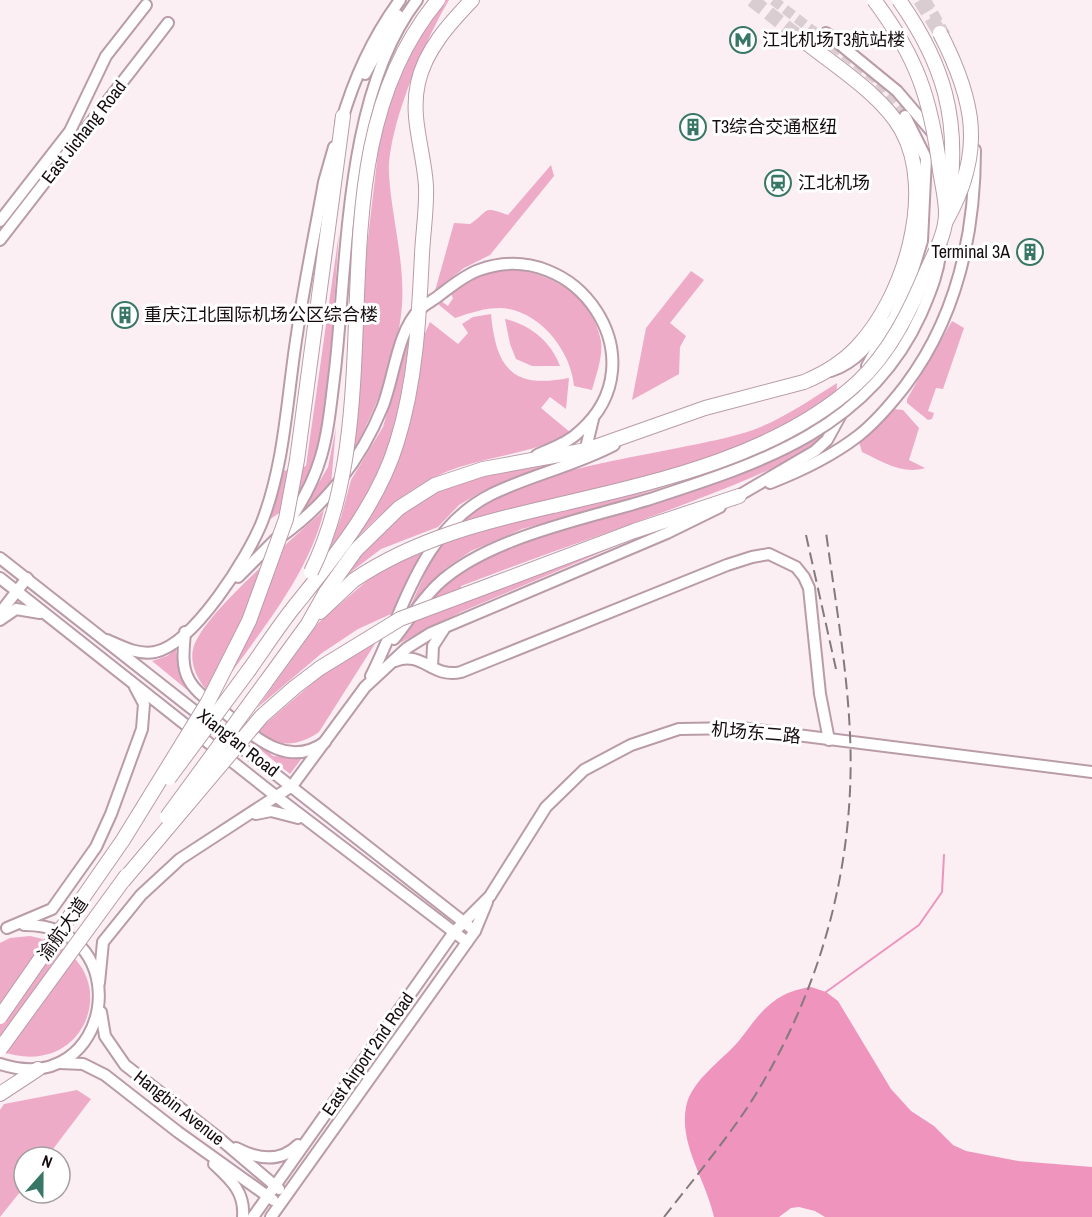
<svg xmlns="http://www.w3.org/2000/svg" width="1092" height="1217" font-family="'Archivo Narrow','Noto Sans SC',sans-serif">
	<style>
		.green { fill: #eeabc8 }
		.water { fill: #ee94bd }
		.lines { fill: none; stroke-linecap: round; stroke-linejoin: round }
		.stream { stroke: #ee94bd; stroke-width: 2 }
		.secondary-tunnel { stroke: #d9cdd2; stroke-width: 10; stroke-dasharray: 10 5; stroke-linecap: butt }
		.highway-tunnel { stroke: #d9cdd2; stroke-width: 14; stroke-dasharray: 14 7; stroke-linecap: butt }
		.secondary-casing { stroke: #b99ca8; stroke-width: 14 }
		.highway-casing { stroke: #b99ca8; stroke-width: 16 }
		.secondary { stroke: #fff; stroke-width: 10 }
		.highway { stroke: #fff; stroke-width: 14 }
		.rail { stroke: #84797d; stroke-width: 2; stroke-dasharray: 12 6; stroke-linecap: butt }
		.secondary-bridge-casing { stroke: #b99ca8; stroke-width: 14; stroke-linecap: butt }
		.highway-bridge-casing { stroke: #b99ca8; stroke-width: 16; stroke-linecap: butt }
		.secondary-bridge { stroke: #fff; stroke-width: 10 }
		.highway-bridge { stroke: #fff; stroke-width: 14 }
		.labels { text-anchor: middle; stroke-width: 6; stroke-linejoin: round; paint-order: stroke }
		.poi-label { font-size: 18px; fill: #160c10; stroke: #fff; text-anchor: start }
		.street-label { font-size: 18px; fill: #160c10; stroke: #fff }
	</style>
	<rect width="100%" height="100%" fill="#fbeff4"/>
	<g class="green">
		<path d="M 442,0 L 449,0 C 425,40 387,128 389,175 C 392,221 407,269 401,315 C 395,365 374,412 351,456 L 366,255 L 379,144 L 395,84 L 410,50 Z"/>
		<path d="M 551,165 L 554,176 L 490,255 L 464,268 L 435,291 L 454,223 L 470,224 C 490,211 481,205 508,215 Z"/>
		<path d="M 339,233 L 330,361 L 318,458 L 298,500 L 269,520 L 283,471 L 306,466 Z"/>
		<path d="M 510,269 C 552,273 593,297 601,341 C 603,357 596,375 592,390 L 574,386 C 571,350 538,309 500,308 C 484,308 470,313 455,318 L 439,305 L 441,301 L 448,306 L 453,298 L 450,292 L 478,275 Z"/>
		<path d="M 691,271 L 704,280 L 670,323 L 686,336 L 680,347 L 679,374 L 632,400 L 646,328 Z"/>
		<path d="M 491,314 C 496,368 512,389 569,378 L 566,409 L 550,397 L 541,408 L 571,433 C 537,451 506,454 470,464 C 412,479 372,520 334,563 L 377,499 L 422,340 L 430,322 L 458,344 L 468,333 L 462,324 L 473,317 Z"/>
		<path d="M 505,319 C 531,325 551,342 560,366 L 532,366 L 516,359 L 510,344 Z"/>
		<path d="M 952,321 L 964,328 L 943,389 L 936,388 L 928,411 L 934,413 L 932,419 L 928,420 L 907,403 L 907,399 Z"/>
		<path d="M 410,333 C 403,388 396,445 367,494 C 356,514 341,533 328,552 L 341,517 L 351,480 L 383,427 Z"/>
		<path d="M 837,383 C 836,400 838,423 826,436 C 812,453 775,467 755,476 C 659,517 558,548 461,586 L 461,602 L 642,535 L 461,612 L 394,646 L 428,598 L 477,559 L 554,531 L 674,495 L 673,484 L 582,513 L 522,529 L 471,551 L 446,568 L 411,605 C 424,576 436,546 458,522 C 510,468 667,455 740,434 C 776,424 805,403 837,383 Z"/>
		<path d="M 894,409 L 903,410 L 919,428 L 909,460 L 925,468 C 903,475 883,462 862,452 L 859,442 Z"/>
		<path d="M 336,427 L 331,485 L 300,515 L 328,467 Z"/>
		<path d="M 557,462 L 503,482 L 481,492 L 459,505 L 438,527 L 381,549 L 343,578 L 352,561 L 414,503 L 457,481 L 527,465 Z"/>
		<path d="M 324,510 C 309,577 253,640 214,697 C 201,687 189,666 193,649 C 201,615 295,537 324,510 Z"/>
		<path d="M 424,550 L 391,614 L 358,629 L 322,653 L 257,708 L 318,623 L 375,574 Z"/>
		<path d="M 378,639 L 319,732 C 297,747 278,748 257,731 L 329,669 Z"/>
		<path d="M 176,649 L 179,669 L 186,683 L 273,756 L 302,758 L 290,774 L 152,661 L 167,656 Z"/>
		<path d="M 30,936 C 131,955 94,1085 0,1051 L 0,943 L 10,938 Z"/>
		<path d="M 77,1090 L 91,1099 L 47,1157 L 24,1157 L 24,1187 L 0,1217 L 0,1110 L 4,1104 Z"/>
	</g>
	<path class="water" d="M 811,987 L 826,992 L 838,1001 L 891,1089 L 911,1111 L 934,1126 L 953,1145 L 966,1151 L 1018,1161 L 1092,1167 L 1092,1217 L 825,1217 L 815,1211 L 799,1207 L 791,1208 L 779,1217 L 714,1217 C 706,1180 679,1145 686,1107 C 691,1081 720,1062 737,1043 C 749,1029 758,1013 773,1002 C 784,993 797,989 811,987 Z"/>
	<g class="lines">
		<path class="stream" d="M 826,995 L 826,992 L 919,925 L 942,892 L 944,855"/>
		<g class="secondary-tunnel">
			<path d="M 773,0 L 877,80 L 905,116"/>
			<path d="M 926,0 L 948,39"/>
		</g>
		<g class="highway-tunnel">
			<path d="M 752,0 L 808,44"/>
			<path d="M 920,0 L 940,33"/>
		</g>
		<defs>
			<g id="secondary">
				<path d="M 826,33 L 897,91 L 932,132"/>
				<path d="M 365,74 L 398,15"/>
				<path d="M 341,123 C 354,78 372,38 400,0"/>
				<path d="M 0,221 L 70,131 L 106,56 L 146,5"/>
				<path d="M 0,240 L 168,23"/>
				<path d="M 867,366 L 895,315 L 910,280 L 922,241 L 926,158 L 905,116"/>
				<path d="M 831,371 C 857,362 870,344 884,322"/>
				<path d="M 584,456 L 593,419"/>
				<path d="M 770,483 C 801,471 832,456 858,436 C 876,422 891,404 905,386 C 957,317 975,236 975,150"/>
				<path d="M 733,499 L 815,451 L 827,440 L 857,385"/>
				<path d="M 287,524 C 326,469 327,435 335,370 C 348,255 345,94 417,0"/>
				<path d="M 279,538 C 325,506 361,460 382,408 C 394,379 397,332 419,310 C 425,304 434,300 441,294 C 453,285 465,275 479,270 C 576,235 661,360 580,431 C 568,443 552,448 537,455"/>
				<path d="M 0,558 L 475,931"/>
				<path d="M 238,577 L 278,537"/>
				<path d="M 0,578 L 277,797 L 467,942"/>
				<path d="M 0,613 L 27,578"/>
				<path d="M 0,620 L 16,609 L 40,613"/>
				<path d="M 185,632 C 184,647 181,664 188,678 C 195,693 212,702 224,712 C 253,735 287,770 325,742"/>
				<path d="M 394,639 C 408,621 421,601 437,585 C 486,538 582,520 647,500"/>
				<path d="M 107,640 C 123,647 137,655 155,652 C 194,644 248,557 262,522 C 285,463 287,396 297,334 C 304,284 315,233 324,182 L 334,147"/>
				<path d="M 395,661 C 423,650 432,679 461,672 L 727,565 L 752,557 L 769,554 L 796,567 L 804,577 L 809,588 L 820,694 L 829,740"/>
				<path d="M 432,667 L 433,646 L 444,629"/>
				<path d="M 371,676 C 404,611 421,529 492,494 C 531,475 574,466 614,445"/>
				<path d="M 256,814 L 271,811 L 298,818"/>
				<path d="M 7,928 L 52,909 L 96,847 L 111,814 L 142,729 L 144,704 L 135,687"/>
				<path d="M 99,983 L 103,942 L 141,895 L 180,859 L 292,786 L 365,687 L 407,648 L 431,633 L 667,533 L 720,507"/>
				<path d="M 101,1012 L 105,1036 L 125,1065 L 220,1139 L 279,1189"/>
				<path d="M 60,1063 L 83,1064 L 105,1075 L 178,1132 L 273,1200"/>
				<path d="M 0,1064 C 114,1101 139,924 24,925"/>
				<path d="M 236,1148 C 257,1159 280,1163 298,1145"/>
				<path d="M 214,1164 C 231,1180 245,1192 243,1217"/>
				<path d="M 253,1217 L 454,932 L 490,896 L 546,807 L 584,770 L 631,745 L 679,729 L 741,728 L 1092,772"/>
				<path d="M 271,1217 L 475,931 L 487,902"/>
			</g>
			<g id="highway">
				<path d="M 319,296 L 343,116"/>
				<path d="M 496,583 L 634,531 L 739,496"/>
				<path d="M 320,612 L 354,580"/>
				<path d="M 249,670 C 264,649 278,627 294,607 C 334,557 378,505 397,442 C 416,381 419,318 422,254 C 423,232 427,208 426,186 C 424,151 410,118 418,83 C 425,50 450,23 472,0"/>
				<path d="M 265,683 L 308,624 L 326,592 L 356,550 L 399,508 L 435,485 L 483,469 L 586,450 L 705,408 L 804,382 C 823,374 843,362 857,347 C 904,298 936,193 902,131 C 884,97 838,68 808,44"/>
				<path d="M 0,1094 L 38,1069"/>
			</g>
		</defs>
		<use href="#secondary" class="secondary-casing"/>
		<use href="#highway" class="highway-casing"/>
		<use href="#secondary" class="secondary"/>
		<use href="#highway" class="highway"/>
		<g class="rail">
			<path d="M 806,535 L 836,669"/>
			<path d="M 664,1217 C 693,1180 723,1144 749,1105 C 820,994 856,866 850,734 C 847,667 835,599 826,532"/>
		</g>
		<defs>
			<path id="secondary-bridge" d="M 647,500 C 758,464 869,430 921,314 C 931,291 940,269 941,244"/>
			<g id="highway-bridge">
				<path d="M 899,0 C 944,64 960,119 949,197"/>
				<path d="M 940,33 C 975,101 985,152 946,221"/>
				<path d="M 311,572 C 398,396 306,159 438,0"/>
				<path d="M 354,580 C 415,539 483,522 553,506 C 656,482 777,456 857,383 C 890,353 911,309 928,268 C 936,251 946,232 946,213 C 946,199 942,184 940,170 C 931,99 917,57 874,0"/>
				<path d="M 169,778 L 249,670"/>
				<path d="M 167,817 L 265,683"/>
				<path d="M 123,881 L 262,716 L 295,687 L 320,668 L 400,619 L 496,583"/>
				<path d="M 0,1017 L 123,840 L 208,702 L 249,621 L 286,519 L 297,460 L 319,296"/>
				<path d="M 0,1049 L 127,875"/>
			</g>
		</defs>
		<use href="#secondary-bridge" class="secondary-bridge-casing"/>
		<use href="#highway-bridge" class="highway-bridge-casing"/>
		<use href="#secondary-bridge" class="secondary-bridge"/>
		<use href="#highway-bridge" class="highway-bridge"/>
	</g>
	<defs>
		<symbol id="metro-ring" viewBox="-11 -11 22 22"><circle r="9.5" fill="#fff" stroke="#387765" stroke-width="1.5"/><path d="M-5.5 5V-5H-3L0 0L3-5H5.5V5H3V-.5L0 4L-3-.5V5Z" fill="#387765"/></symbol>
		<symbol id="building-ring" viewBox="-11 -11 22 22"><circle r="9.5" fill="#fff" stroke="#387765" stroke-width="1.5"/><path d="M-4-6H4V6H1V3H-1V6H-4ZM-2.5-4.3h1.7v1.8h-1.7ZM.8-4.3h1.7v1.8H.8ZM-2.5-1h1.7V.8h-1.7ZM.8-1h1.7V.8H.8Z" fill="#387765"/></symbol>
		<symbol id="station-ring" viewBox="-11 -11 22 22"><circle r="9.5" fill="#fff" stroke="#387765" stroke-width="1.5"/><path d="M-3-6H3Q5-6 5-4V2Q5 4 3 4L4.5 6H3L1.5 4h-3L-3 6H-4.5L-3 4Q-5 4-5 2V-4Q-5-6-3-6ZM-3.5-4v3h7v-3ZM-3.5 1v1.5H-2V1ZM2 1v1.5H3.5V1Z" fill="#387765"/></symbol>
	</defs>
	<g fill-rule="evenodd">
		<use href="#metro-ring" x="728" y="25" width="30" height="30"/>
		<use href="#building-ring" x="678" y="112" width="30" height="30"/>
		<use href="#station-ring" x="763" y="168" width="30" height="30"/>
		<use href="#building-ring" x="1015" y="237" width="30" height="30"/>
		<use href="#building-ring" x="110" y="300" width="30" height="30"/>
	</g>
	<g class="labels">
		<g class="poi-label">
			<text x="762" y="46">江北机场T3航站楼</text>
			<text x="712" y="133">T3综合交通枢纽</text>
			<text x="798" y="189">江北机场</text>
			<text x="1010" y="258" text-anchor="end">Terminal 3A</text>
			<text x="144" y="321">重庆江北国际机场公区综合楼</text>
		</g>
		<g class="street-label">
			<text transform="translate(84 132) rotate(-52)" y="6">East Jichang Road</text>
			<text transform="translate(756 733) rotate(5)" y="6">机场东二路</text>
			<text transform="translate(238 743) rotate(38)" y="6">Xiang'an Road</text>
			<text transform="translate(63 929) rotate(-55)" y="6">渝航大道</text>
			<text transform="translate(368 1054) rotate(-55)" y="6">East Airport 2nd Road</text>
			<text transform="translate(179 1108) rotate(38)" y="6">Hangbin Avenue</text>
		</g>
	</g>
	<g transform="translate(42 1175) rotate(21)"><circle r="28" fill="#ffffff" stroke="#a29e9f" stroke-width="1.5"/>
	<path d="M0-4.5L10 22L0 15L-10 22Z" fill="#387765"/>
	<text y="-9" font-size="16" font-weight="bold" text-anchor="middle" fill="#160c10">N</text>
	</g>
</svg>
